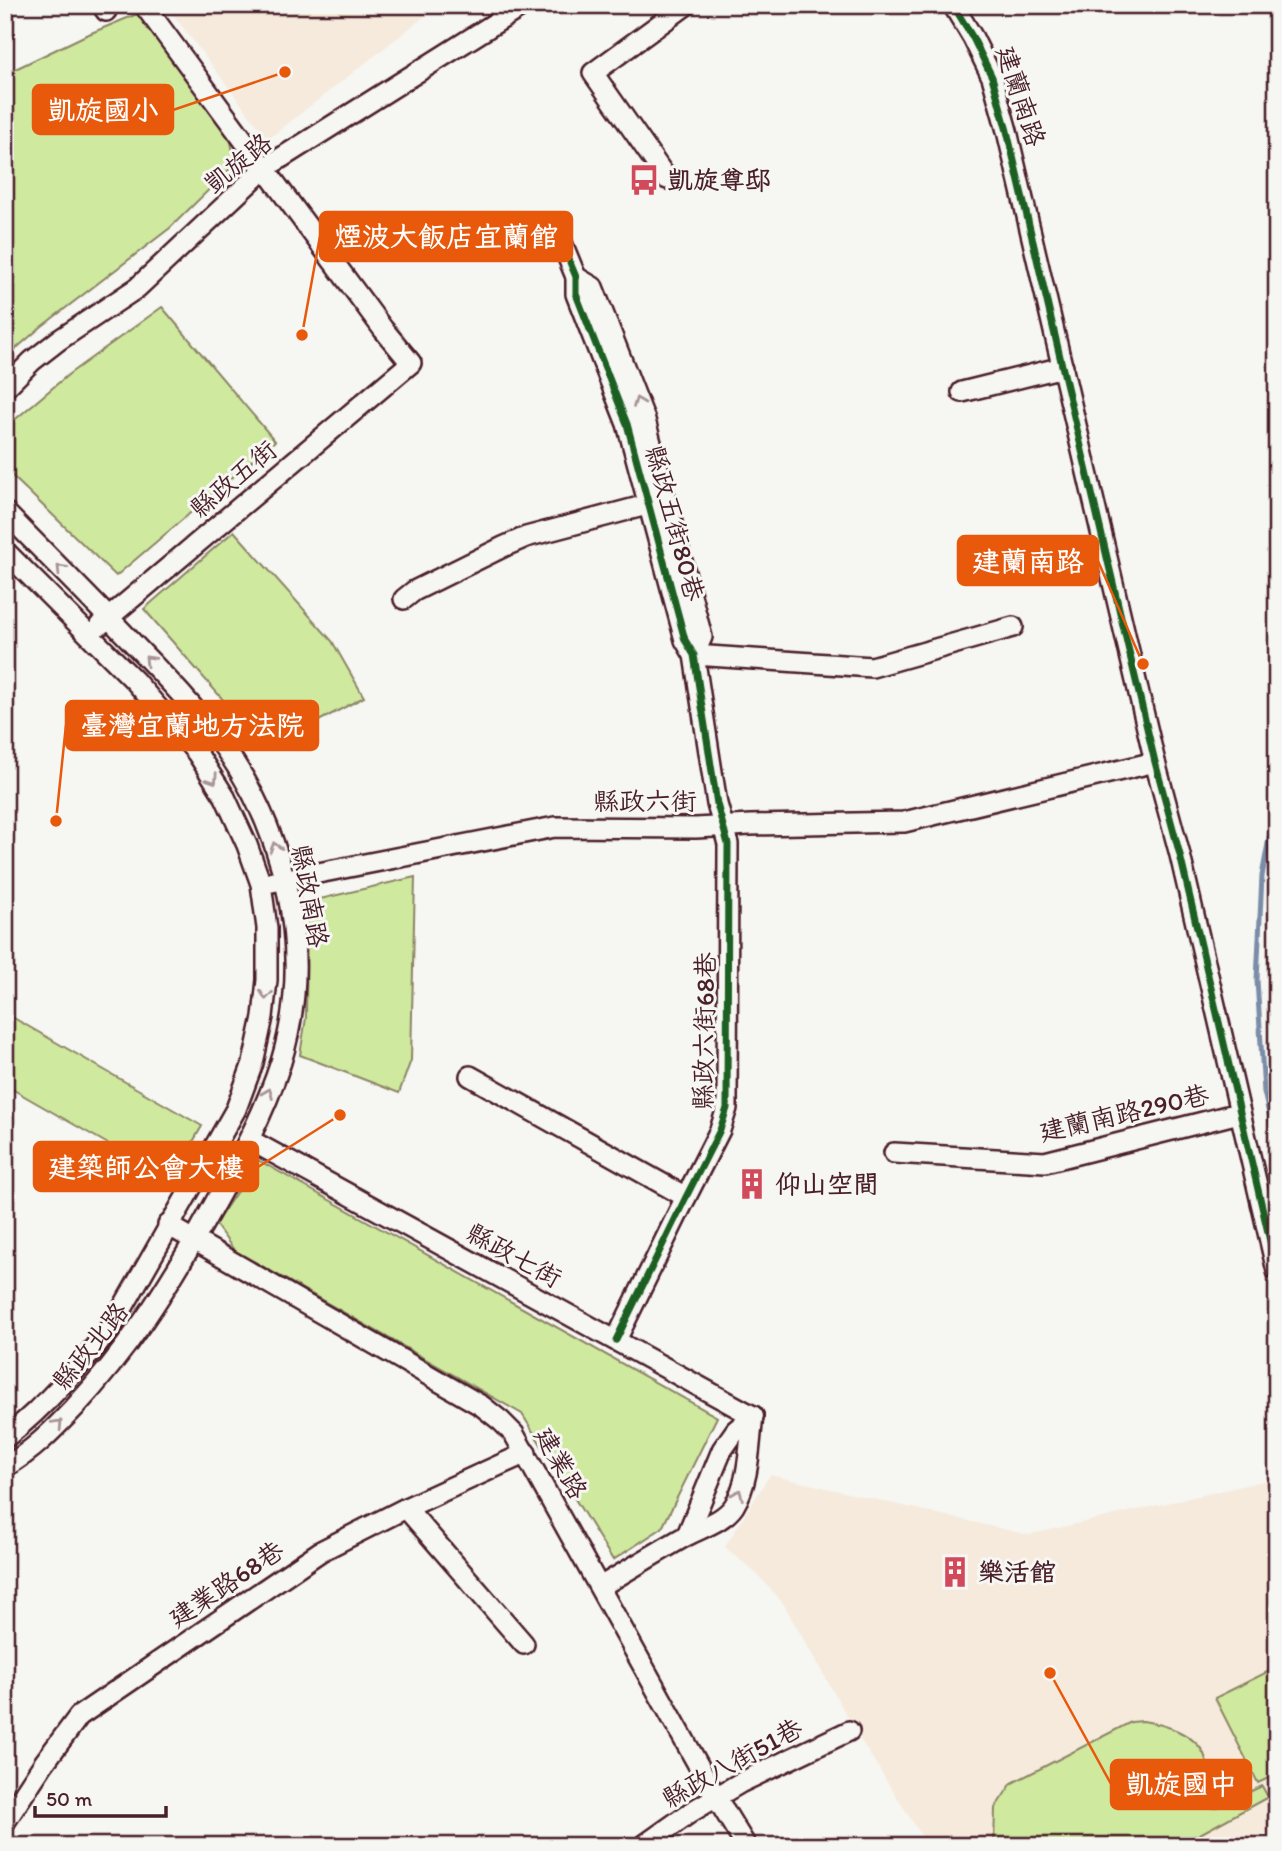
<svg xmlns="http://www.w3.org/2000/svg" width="1282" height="1851" font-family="Itim,'LXGW WenKai TC',sans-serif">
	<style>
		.built { fill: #f5eadb }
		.green { fill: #cfe99f; stroke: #8c8465; stroke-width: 2 }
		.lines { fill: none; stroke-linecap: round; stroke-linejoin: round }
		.stream { stroke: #7a8da8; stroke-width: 5 }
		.minor-casing { stroke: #4a1f2b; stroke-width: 24 }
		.minor { stroke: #f6f6f2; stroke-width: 19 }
		.cycleway-casing { stroke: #f6f6f2; stroke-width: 11 }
		.cycleway { stroke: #1b5e20; stroke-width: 7 }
		.oneway { stroke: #a99598 }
		.labels { text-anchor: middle; stroke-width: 6; stroke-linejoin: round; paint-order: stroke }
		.street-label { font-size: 26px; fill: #4a1f2b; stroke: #f6f6f2 }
		.poi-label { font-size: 26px; font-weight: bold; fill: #4a1f2b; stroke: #f6f6f2; text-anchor: start }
		.leader { fill: none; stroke: #e8590c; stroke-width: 2.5 }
		.callout-dot { fill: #e8590c; stroke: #f6f6f2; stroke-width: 2.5 }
		.callout { fill: #e8590c; stroke: #e8590c; stroke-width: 2.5 }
		.callout-label { font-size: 28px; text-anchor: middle; font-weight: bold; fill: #fff }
	</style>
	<rect width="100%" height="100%" fill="#f6f6f2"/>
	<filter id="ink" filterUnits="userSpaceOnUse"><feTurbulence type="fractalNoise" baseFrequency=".0143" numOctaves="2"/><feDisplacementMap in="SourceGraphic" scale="14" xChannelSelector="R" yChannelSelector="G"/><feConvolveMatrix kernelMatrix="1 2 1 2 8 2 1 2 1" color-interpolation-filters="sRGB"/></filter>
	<g filter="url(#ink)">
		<g class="built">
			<path d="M 166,5 L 439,5 L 268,139 Z"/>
			<path d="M 770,1475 L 1028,1535 L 1277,1478 L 1277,1827 L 1243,1846 L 928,1846 L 862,1742 L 783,1603 L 758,1575 L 725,1547 Z"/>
		</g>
		<g class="green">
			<path d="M 137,14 L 229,130 L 235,164 L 170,228 L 41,327 L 5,358 L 5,74 L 84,36 Z"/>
			<path d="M 162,307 L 275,441 L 116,576 L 5,469 L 5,428 L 69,374 Z"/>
			<path d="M 234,531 L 332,641 L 364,697 L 266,749 L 144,609 Z"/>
			<path d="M 415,877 L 411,1060 L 399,1093 L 300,1055 L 306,1018 L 307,902 Z"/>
			<path d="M 5,1013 L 202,1126 L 171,1180 L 5,1085 Z"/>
			<path d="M 258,1160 L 717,1417 L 662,1528 L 613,1560 L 522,1414 L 234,1250 L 215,1224 Z"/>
			<path d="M 1277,1667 L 1277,1774 L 1258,1783 L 1215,1698 Z"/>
			<path d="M 1143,1721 C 1163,1724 1194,1733 1204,1754 C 1211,1771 1211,1791 1215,1808 L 1262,1786 L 1268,1797 L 1178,1846 L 994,1846 L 995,1808 L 1012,1783 L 1131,1722 Z"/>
		</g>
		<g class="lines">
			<path class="stream" d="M 1277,795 L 1262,876 L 1257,980 L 1264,1092 L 1277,1149"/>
			<defs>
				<g id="minor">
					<path d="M 102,5 L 106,11"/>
					<path d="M 953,5 L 973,38 L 992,77 L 1007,131 L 1155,762 L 1180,855 L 1277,1271"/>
					<path d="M 667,179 L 593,73 L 686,5"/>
					<path d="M 560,238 L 576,277 L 576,294 L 627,424 L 685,640 L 694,655 L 717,804 L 728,844 L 727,1108 L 720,1130 L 686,1197 L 616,1340"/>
					<path d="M 576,277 L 593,287 L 645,420 L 702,637 L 694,655"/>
					<path d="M 5,388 L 32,361 L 59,340 L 137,288 L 265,168 L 524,5"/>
					<path d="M 962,392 L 1063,367"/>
					<path d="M 5,512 C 47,555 89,597 130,640 C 159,671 190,701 215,735 C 285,826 315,950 281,1062 C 262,1121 231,1174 201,1228 C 164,1293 126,1352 75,1407 C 53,1430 33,1451 5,1467"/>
					<path d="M 5,551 L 135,681 L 197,753 L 225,797 L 247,845 L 261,884 L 267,928 L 267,980 L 263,1017 L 253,1063 L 236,1109 L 114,1323 C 82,1364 47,1405 5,1438"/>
					<path d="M 404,599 L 414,591 L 503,547 L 526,537 L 658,502"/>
					<path d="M 100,625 L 411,363 L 383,329 L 144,5"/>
					<path d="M 694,655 L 872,667 L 1013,627"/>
					<path d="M 272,882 L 555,827 L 696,828 L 750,825 L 904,822 L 1155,762"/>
					<path d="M 470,1076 L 686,1197"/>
					<path d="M 250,1140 L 753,1416"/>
					<path d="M 894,1153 L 1045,1162 L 1239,1113"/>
					<path d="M 168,1225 L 482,1406 L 501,1421 L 514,1434 L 716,1797 L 746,1846"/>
					<path d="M 406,1508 L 524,1644"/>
					<path d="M 687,1535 L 722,1450 L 736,1430 L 753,1416"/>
					<path d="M 600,1587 C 628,1570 656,1553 684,1537 C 700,1528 723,1522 734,1506 C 750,1480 749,1445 753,1416"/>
					<path d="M 5,1822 L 44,1763 L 79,1716 L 321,1551 L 406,1508 L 526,1453"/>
					<path d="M 643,1846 L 691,1812 L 740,1783 L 849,1731"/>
				</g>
			</defs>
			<use href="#minor" class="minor-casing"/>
			<use href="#minor" class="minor"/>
			<defs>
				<g id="cycleway">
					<path d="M 953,5 L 973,38 L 992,77 L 1007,131 L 1155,762 L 1180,855 L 1277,1271"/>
					<path d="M 560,238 L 576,277 L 576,294 L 627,424 L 685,640 L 694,655 L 717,804 L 728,844 L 727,1108 L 720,1130 L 686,1197 L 616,1340"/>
				</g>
			</defs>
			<use href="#cycleway" class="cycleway-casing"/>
			<use href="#cycleway" class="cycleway"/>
		</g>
		<defs><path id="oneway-chevron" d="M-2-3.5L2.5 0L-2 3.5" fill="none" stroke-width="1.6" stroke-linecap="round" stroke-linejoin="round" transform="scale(1.75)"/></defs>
		<g class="oneway">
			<use href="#oneway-chevron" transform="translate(638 402) rotate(-111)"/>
			<use href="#oneway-chevron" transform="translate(61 569) rotate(-134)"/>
			<use href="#oneway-chevron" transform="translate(149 660) rotate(-134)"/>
			<use href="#oneway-chevron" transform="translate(213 779) rotate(57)"/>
			<use href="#oneway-chevron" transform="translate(275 847) rotate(-107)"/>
			<use href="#oneway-chevron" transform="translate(266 995) rotate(96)"/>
			<use href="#oneway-chevron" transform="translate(268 1093) rotate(-68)"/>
			<use href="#oneway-chevron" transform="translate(58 1424) rotate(-47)"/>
			<use href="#oneway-chevron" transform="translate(738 1494) rotate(-68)"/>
		</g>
	</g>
	<defs>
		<symbol id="bus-bare" viewBox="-9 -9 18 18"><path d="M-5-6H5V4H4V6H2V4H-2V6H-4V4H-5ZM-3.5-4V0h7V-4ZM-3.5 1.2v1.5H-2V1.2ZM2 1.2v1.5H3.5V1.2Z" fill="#d1495b" stroke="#f6f6f2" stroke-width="2.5" paint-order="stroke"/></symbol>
		<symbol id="building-bare" viewBox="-9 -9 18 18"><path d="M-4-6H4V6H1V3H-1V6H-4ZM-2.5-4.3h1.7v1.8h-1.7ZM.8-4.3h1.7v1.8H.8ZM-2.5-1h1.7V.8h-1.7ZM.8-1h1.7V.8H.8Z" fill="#d1495b" stroke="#f6f6f2" stroke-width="2.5" paint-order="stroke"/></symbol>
	</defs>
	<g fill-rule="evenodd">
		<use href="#bus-bare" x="622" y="158" width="44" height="44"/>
		<use href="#building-bare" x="730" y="1162" width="44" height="44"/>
		<use href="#building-bare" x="933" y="1550" width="44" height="44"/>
	</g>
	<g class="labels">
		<g class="street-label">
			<text transform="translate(1021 96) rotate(72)" y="9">建蘭南路</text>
			<text transform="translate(238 163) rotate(-39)" y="9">凱旋路</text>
			<text transform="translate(233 479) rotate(-40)" y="9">縣政五街</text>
			<text transform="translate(675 523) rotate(75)" y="9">縣政五街80巷</text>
			<text x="645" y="810">縣政六街</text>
			<text transform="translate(310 896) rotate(80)" y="9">縣政南路</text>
			<text transform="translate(704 1031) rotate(-89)" y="9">縣政六街68巷</text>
			<text transform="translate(1124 1113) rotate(-13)" y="9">建蘭南路290巷</text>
			<text transform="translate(514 1255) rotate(29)" y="9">縣政七街</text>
			<text transform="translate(90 1346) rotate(-51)" y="9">縣政北路</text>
			<text transform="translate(561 1463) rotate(60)" y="9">建業路</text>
			<text transform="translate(226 1584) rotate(-34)" y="9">建業路68巷</text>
			<text transform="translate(732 1763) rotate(-29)" y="9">縣政八街51巷</text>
		</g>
		<g class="poi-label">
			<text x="667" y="189">凱旋尊邸</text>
			<text x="775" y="1193">仰山空間</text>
			<text x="978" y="1581">樂活館</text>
		</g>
	</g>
	<path class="leader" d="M285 72L173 110M302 335L320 236M1143 664L1098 561M56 821L66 725M340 1115L258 1167M1050 1673L1111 1784"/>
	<g class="callout-dot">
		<circle cx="285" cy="72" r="7"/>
		<circle cx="302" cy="335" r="7"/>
		<circle cx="1143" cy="664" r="7"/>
		<circle cx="56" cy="821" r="7"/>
		<circle cx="340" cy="1115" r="7"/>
		<circle cx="1050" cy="1673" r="7"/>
	</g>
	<g class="callout">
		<rect x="33" y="85" width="140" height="49" rx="7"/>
		<rect x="320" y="212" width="252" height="49" rx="7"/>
		<rect x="958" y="536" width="140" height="49" rx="7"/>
		<rect x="66" y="701" width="252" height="49" rx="7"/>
		<rect x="34" y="1142" width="224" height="49" rx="7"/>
		<rect x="1111" y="1760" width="140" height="49" rx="7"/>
	</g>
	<g class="callout-label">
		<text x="103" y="120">凱旋國小</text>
		<text x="446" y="246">煙波大飯店宜蘭館</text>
		<text x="1028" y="571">建蘭南路</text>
		<text x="192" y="735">臺灣宜蘭地方法院</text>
		<text x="146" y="1177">建築師公會大樓</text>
		<text x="1181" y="1794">凱旋國中</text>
	</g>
	<rect width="1282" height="1851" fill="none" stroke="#f6f6f2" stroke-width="28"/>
	<rect x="14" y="14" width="1254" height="1823" fill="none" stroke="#4a1f2b" stroke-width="2.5" filter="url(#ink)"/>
	<path d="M35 1806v10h131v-10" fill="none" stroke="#4a1f2b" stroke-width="3.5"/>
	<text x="46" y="1806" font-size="21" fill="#4a1f2b" stroke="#f6f6f2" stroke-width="5" paint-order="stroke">50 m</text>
</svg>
